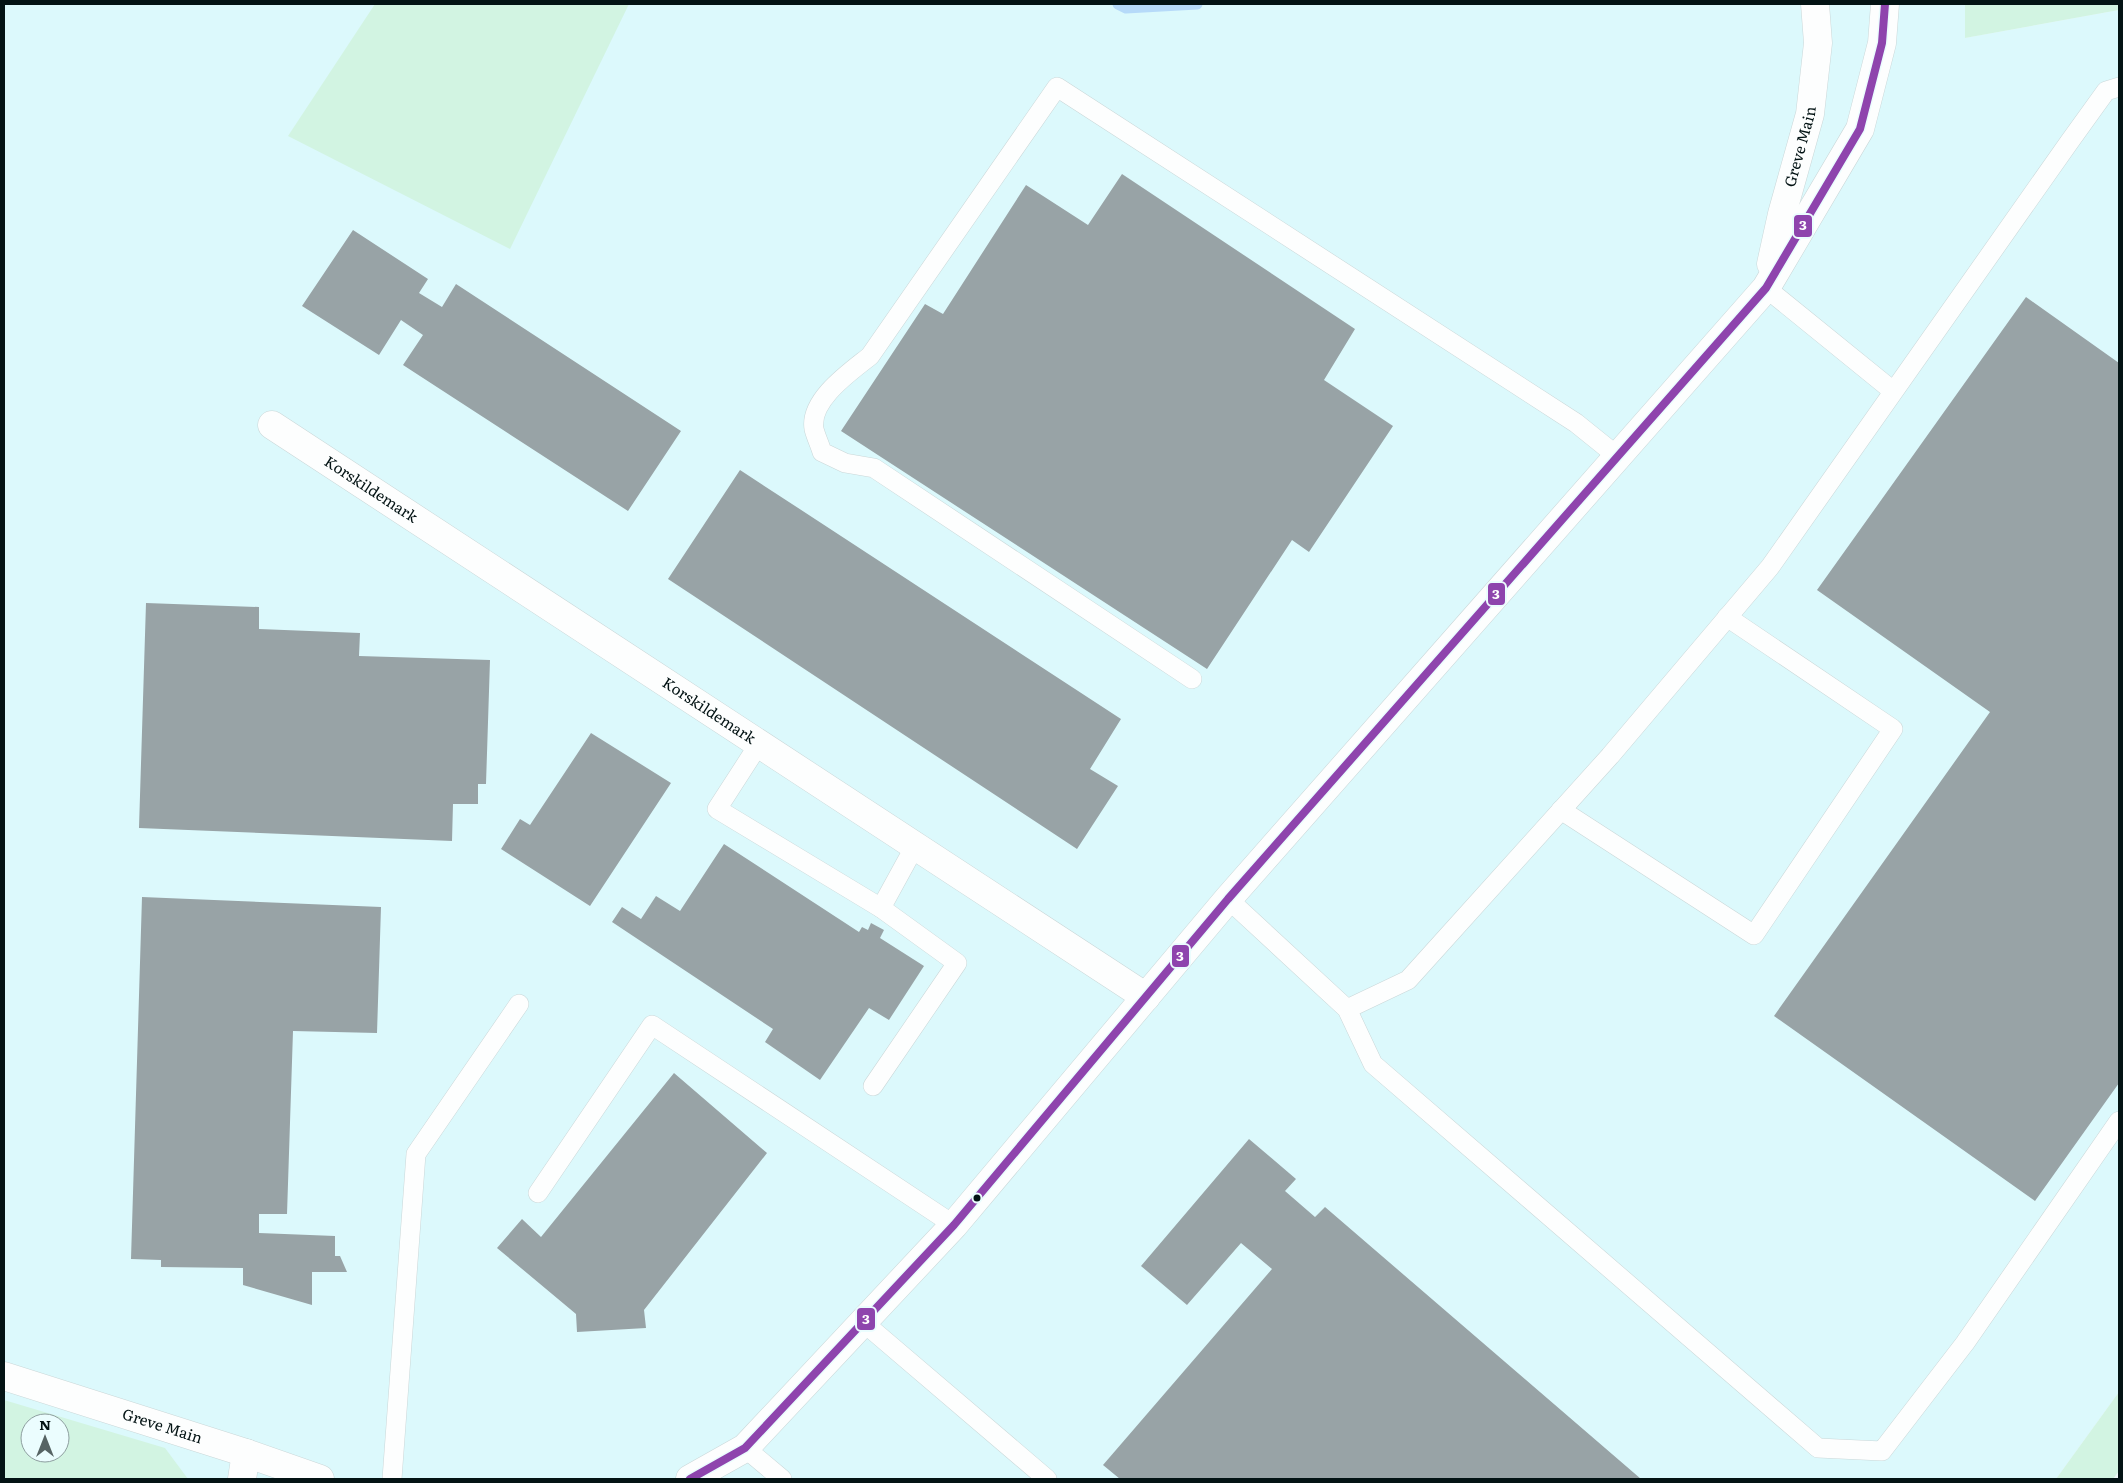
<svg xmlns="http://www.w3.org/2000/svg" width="2123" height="1483" font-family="Literata,serif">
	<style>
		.built { fill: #dcf9fc; fill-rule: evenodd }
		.green { fill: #d2f4e2; fill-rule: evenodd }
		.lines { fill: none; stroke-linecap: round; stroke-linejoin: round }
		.stream { stroke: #b6daf9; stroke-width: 11 }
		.building { fill: #98a3a6 }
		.service-casing { stroke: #cad7d8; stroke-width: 20 }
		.minor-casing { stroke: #cad7d8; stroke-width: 29 }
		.service { stroke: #fdfefe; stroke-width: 19 }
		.minor { stroke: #fdfefe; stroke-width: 28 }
		.bus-1-casing { stroke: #ebfdfe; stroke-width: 11 }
		.bus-1 { stroke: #8e44ad; stroke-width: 8 }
		.bus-dot { fill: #031314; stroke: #ebfdfe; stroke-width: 2 }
		.labels { text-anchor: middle; stroke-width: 5; stroke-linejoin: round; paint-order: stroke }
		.street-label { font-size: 15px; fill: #031314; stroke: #ebfdfe }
		.line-badge { stroke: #ebfdfe; stroke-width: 2 }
		.badge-label { font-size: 14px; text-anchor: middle; font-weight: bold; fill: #fff }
	</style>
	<rect width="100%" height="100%" fill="#eff9fa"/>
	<path class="built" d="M 4,4 L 1967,4 L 1965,38 L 2119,10 L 2119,1392 L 2056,1479 L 4,1479 ZM 30,1423 L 60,1423 L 60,1453 L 30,1453 Z"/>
	<g class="green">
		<path d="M 375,4 L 629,4 L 510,249 L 288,136 Z"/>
		<path d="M 1965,4 L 2119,4 L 2119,10 L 1965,38 Z"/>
		<path d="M 2119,1392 L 2119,1471 L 2113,1479 L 2056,1479 Z"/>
		<path d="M 4,1400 L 165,1448 L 188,1479 L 4,1479 ZM 30,1423 L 60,1423 L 60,1453 L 30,1453 Z"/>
	</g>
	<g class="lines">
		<path class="stream" d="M 1118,4 L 1126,8 L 1197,4"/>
	</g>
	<g class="building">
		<path d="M 1122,174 L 1355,329 L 1324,380 L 1393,426 L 1309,552 L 1292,540 L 1207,669 L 841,431 L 925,304 L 943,314 L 1026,185 L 1088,225 Z"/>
		<path d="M 353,230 L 428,279 L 419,293 L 442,307 L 456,284 L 681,431 L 628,511 L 403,365 L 423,335 L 401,320 L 379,355 L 302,306 Z"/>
		<path d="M 2026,297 L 2119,363 L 2119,1083 L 2035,1201 L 1774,1016 L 1990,712 L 1817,590 Z"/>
		<path d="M 740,470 L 1121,719 L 1090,769 L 1118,786 L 1077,849 L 668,579 Z"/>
		<path d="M 146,603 L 259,607 L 259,629 L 360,633 L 359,656 L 490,660 L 486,784 L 478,784 L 478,804 L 453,804 L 452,841 L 139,828 Z"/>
		<path d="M 591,733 L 671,783 L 590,906 L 501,849 L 520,819 L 530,825 Z"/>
		<path d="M 724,844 L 859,932 L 862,927 L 868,930 L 871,923 L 884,930 L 880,938 L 924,966 L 889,1020 L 869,1008 L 820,1080 L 765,1042 L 773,1029 L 612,922 L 622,907 L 641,919 L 656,896 L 680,911 Z"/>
		<path d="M 142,897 L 381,907 L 377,1033 L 293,1031 L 287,1214 L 259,1214 L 259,1233 L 335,1236 L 335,1256 L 340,1256 L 347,1272 L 312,1272 L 312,1305 L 243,1285 L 243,1268 L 161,1267 L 161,1260 L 131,1259 Z"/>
		<path d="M 674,1073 L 767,1153 L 644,1310 L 646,1328 L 577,1332 L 576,1314 L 497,1248 L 522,1219 L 541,1237 Z"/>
		<path d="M 1249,1139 L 1296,1179 L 1285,1191 L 1315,1217 L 1325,1207 L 1641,1479 L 1120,1479 L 1103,1465 L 1272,1269 L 1241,1243 L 1187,1305 L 1141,1266 Z"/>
	</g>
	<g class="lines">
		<defs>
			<g id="service">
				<path d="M 1766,288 L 1893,391"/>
				<path d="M 1192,679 L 874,468 L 845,463 L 822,452 C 820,445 816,437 814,429 C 809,400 850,372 870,356 L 1057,87 L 1576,423 L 1617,456"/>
				<path d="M 759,744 L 717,809 L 881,908 L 957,963 L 873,1086"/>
				<path d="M 1561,810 L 1754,935 L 1893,729 L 1727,617"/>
				<path d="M 1228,899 L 1347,1009 L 1373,1064 L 1818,1448 L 1882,1451 L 1965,1343 L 2119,1121"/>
				<path d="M 881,908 L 915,846"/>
				<path d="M 1347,1009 L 1408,980 L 1610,756 L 1770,567 L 2070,141 L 2106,91 L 2119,87"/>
				<path d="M 538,1193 L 652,1025 L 954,1225"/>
				<path d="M 863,1322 L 1047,1479"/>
				<path d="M 745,1448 L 782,1479"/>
				<path d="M 392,1479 L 416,1154 L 519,1004"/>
			</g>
			<g id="minor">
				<path id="s1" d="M 1771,264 L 1782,214 L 1810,114 L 1818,43 L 1815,4"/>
				<path id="s2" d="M 272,425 L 1146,997"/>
				<path id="s3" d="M 4,1376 L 246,1453 L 320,1479"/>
				<path d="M 242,1479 L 246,1453"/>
				<path d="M 690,1479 L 745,1448 L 954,1225 L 1228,899 L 1766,288 L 1860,129 L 1882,43 L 1885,4"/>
			</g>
		</defs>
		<use href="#service" class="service-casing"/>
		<use href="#minor" class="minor-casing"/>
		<use href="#service" class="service"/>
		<use href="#minor" class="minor"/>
		<defs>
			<path id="bus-1" d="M 690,1479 L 745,1448 L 954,1225 L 1228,899 L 1766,288 L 1860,129 L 1882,43 L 1885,4"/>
		</defs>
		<use href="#bus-1" class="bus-1-casing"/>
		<use href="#bus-1" class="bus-1"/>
	</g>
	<circle class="bus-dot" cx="977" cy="1198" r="4.5"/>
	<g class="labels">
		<g class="street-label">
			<text dy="5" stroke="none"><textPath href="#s1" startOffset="121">Greve Main</textPath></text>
			<text dy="5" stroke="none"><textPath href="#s2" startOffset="118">Korskildemark</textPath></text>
			<text dy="5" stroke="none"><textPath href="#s2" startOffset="522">Korskildemark</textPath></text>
			<text dy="5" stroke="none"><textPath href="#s3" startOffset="166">Greve Main</textPath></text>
		</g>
	</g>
	<g class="line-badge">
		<rect x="1793" y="214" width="20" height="24" rx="5" fill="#8e44ad"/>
		<rect x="1487" y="582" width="19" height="24" rx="5" fill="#8e44ad"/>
		<rect x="1171" y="944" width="19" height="24" rx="5" fill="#8e44ad"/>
		<rect x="856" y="1307" width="20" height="24" rx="5" fill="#8e44ad"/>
	</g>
	<g class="badge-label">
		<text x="1803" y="230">3</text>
		<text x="1496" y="599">3</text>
		<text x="1180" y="961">3</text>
		<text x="866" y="1324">3</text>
	</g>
	<rect width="2123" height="1483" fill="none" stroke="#031314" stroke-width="10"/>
	<g transform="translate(45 1438)"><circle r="24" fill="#ebfdfe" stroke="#8e9fa0"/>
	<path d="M0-4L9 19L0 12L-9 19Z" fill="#566464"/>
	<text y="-8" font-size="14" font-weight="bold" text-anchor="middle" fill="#031314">N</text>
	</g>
</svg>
